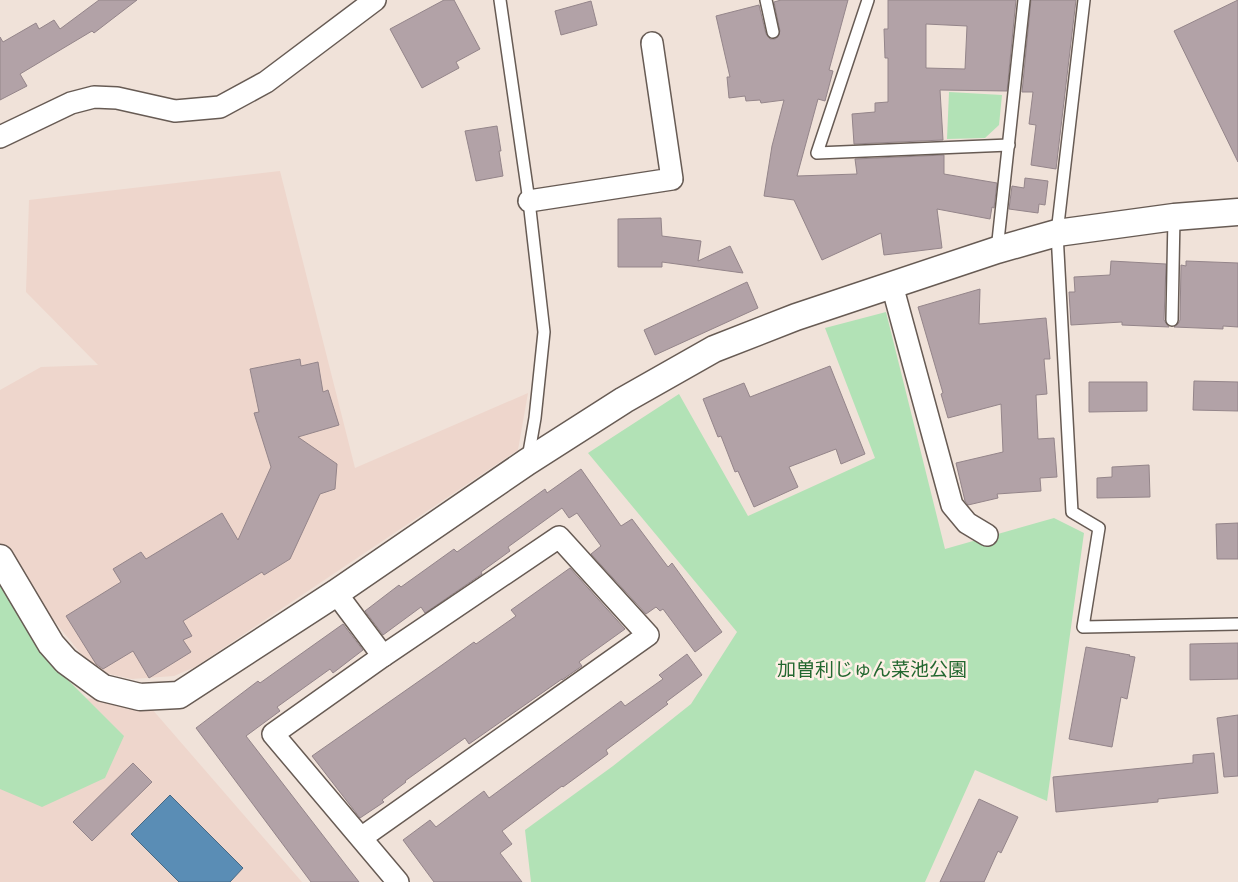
<svg xmlns="http://www.w3.org/2000/svg" width="1238" height="882" font-family="Karla,'Noto Sans JP',sans-serif">
	<style>
		.education { fill: #eed6cc }
		.green { fill: #b2e2b6 }
		.water { fill: #5a8db5; stroke: #466984 }
		.building { fill: #b2a2a7; stroke: #94858a; fill-rule: evenodd }
		.lines { fill: none; stroke-linecap: round; stroke-linejoin: round }
		.service-casing { stroke: #675b54; stroke-width: 14 }
		.minor-casing { stroke: #675b54; stroke-width: 24 }
		.tertiary-casing { stroke: #675b54; stroke-width: 29 }
		.service { stroke: #fff; stroke-width: 11 }
		.minor { stroke: #fff; stroke-width: 21 }
		.tertiary { stroke: #fff; stroke-width: 26 }
		.labels { text-anchor: middle; stroke-width: 5; stroke-linejoin: round; paint-order: stroke }
		.park-label { font-size: 19px; fill: #246830; stroke: #fef0e6 }
	</style>
	<rect width="100%" height="100%" fill="#f0e2d9"/>
	<g class="education">
		<path d="M 280,171 L 355,468 L 528,393 L 518,450 L 195,667 L 174,676 L 132,679 L 95,671 L 20,579 L 0,543 L 0,390 L 41,367 L 98,365 L 26,292 L 29,200 Z"/>
		<path d="M 0,673 L 35,696 L 145,701 L 302,882 L 0,882 Z"/>
	</g>
	<g class="green">
		<path d="M 949,92 L 1002,95 L 999,125 L 985,138 L 947,139 Z"/>
		<path d="M 886,312 L 945,549 L 1054,518 L 1084,533 L 1047,801 L 975,770 L 925,882 L 531,882 L 525,830 L 613,766 L 691,704 L 737,632 L 588,453 L 679,394 L 748,516 L 875,458 L 825,328 Z"/>
		<path d="M 0,580 L 44,656 L 124,736 L 105,778 L 42,807 L 0,789 Z"/>
	</g>
	<path class="water" d="M 170,795 L 243,868 L 230,882 L 179,882 L 131,834 Z"/>
	<g class="building">
		<path d="M 99,0 L 137,0 L 94,33 L 92,31 L 20,74 L 27,86 L 0,100 L 0,37 L 3,42 L 36,23 L 39,29 L 54,20 L 60,29 Z"/>
		<path d="M 444,0 L 454,0 L 480,49 L 456,62 L 459,68 L 422,88 L 390,29 Z"/>
		<path d="M 781,0 L 848,0 L 829,70 L 833,71 L 825,101 L 818,99 L 797,176 L 857,174 L 855,159 L 944,155 L 944,174 L 997,183 L 994,208 L 992,207 L 990,219 L 937,209 L 942,248 L 884,255 L 881,233 L 822,260 L 794,200 L 764,196 L 772,146 L 784,100 L 761,103 L 760,100 L 746,101 L 745,96 L 729,98 L 727,77 L 730,77 L 716,16 L 759,5 L 766,34 L 770,39 L 775,39 L 778,37 L 780,31 L 774,2 Z"/>
		<path d="M 888,0 L 1016,0 L 1007,91 L 940,90 L 943,140 L 854,144 L 852,114 L 875,112 L 875,103 L 888,102 L 888,58 L 885,58 L 884,29 L 888,29 ZM 926,24 L 967,26 L 965,69 L 926,68 Z"/>
		<path d="M 1031,0 L 1076,0 L 1056,169 L 1031,165 L 1036,125 L 1029,124 L 1033,92 L 1022,92 Z"/>
		<path d="M 1238,0 L 1238,162 L 1174,31 Z"/>
		<path d="M 591,1 L 597,25 L 561,35 L 555,11 Z"/>
		<path d="M 497,126 L 501,151 L 499,151 L 503,176 L 476,181 L 465,131 Z"/>
		<path d="M 1025,178 L 1048,181 L 1045,205 L 1039,204 L 1038,213 L 1009,209 L 1012,186 L 1024,188 Z"/>
		<path d="M 661,218 L 662,236 L 701,241 L 698,261 L 730,246 L 743,273 L 662,262 L 662,267 L 618,267 L 618,219 Z"/>
		<path d="M 1111,261 L 1166,264 L 1164,320 L 1169,327 L 1122,325 L 1122,322 L 1071,325 L 1069,292 L 1075,292 L 1074,277 L 1110,275 Z"/>
		<path d="M 1186,261 L 1238,263 L 1238,327 L 1223,326 L 1223,329 L 1174,327 L 1178,324 L 1180,320 L 1181,265 L 1186,266 Z"/>
		<path d="M 747,282 L 758,308 L 655,355 L 644,330 Z"/>
		<path d="M 980,289 L 979,324 L 1046,318 L 1050,359 L 1044,359 L 1047,394 L 1036,395 L 1038,439 L 1054,438 L 1057,477 L 1040,478 L 1041,491 L 997,494 L 998,498 L 968,505 L 965,501 L 956,463 L 1003,452 L 1001,404 L 948,418 L 941,394 L 943,393 L 918,307 Z"/>
		<path d="M 300,359 L 301,366 L 318,362 L 323,392 L 328,390 L 339,425 L 298,437 L 337,464 L 335,489 L 320,494 L 290,559 L 264,575 L 262,572 L 183,621 L 192,636 L 183,640 L 191,652 L 149,678 L 133,651 L 103,669 L 96,664 L 66,616 L 121,582 L 113,569 L 141,552 L 146,559 L 222,513 L 238,540 L 271,467 L 254,413 L 259,412 L 250,369 Z"/>
		<path d="M 830,366 L 865,454 L 841,464 L 836,449 L 789,467 L 798,487 L 754,507 L 738,471 L 735,472 L 721,436 L 718,437 L 703,399 L 744,383 L 750,397 Z"/>
		<path d="M 1194,381 L 1238,382 L 1238,411 L 1193,410 Z"/>
		<path d="M 1089,382 L 1147,382 L 1147,411 L 1089,412 Z"/>
		<path d="M 1149,465 L 1150,497 L 1097,498 L 1097,478 L 1112,477 L 1112,467 Z"/>
		<path d="M 581,469 L 621,526 L 632,519 L 668,567 L 672,563 L 722,632 L 695,652 L 663,609 L 660,611 L 656,607 L 646,614 L 591,554 L 601,546 L 577,513 L 569,518 L 562,508 L 508,547 L 510,551 L 481,572 L 482,574 L 425,613 L 421,607 L 383,635 L 365,611 L 399,585 L 401,587 L 454,549 L 457,552 L 545,489 L 547,493 Z"/>
		<path d="M 1238,523 L 1238,559 L 1217,559 L 1216,524 Z"/>
		<path d="M 570,568 L 625,629 L 579,662 L 582,666 L 562,680 L 562,679 L 469,744 L 465,738 L 405,781 L 406,782 L 382,800 L 384,802 L 360,818 L 312,756 L 442,665 L 474,642 L 476,644 L 516,616 L 511,610 Z"/>
		<path d="M 343,624 L 363,650 L 333,673 L 330,669 L 277,707 L 280,711 L 246,736 L 359,882 L 311,882 L 196,728 L 258,681 L 260,683 Z"/>
		<path d="M 1238,643 L 1238,679 L 1190,680 L 1190,644 Z"/>
		<path d="M 1086,647 L 1130,655 L 1129,656 L 1135,657 L 1127,699 L 1121,697 L 1112,747 L 1069,739 Z"/>
		<path d="M 687,654 L 702,675 L 666,702 L 668,704 L 606,750 L 608,754 L 563,787 L 562,786 L 502,831 L 512,844 L 500,853 L 522,882 L 434,882 L 403,840 L 430,820 L 436,827 L 484,791 L 489,798 L 621,701 L 625,706 L 663,679 L 659,675 Z"/>
		<path d="M 1238,715 L 1238,776 L 1224,777 L 1217,718 Z"/>
		<path d="M 1214,753 L 1218,793 L 1158,799 L 1158,802 L 1056,812 L 1053,777 L 1193,763 L 1193,755 Z"/>
		<path d="M 133,763 L 152,782 L 92,841 L 73,822 Z"/>
		<path d="M 979,799 L 1018,817 L 1001,853 L 998,851 L 984,882 L 940,882 Z"/>
	</g>
	<g class="lines">
		<defs>
			<g id="service">
				<path d="M 500,0 L 529,201 L 544,332 L 535,418 L 528,458"/>
				<path d="M 766,0 L 773,32"/>
				<path d="M 868,0 L 817,153 L 1009,145"/>
				<path d="M 1084,0 L 1057,233 L 1072,512 L 1099,528 L 1083,627 L 1238,624"/>
				<path d="M 997,250 L 1024,0"/>
				<path d="M 1172,320 L 1174,217"/>
			</g>
			<g id="minor">
				<path d="M 0,137 L 71,103 L 94,97 L 117,98 L 175,111 L 220,107 L 266,82 L 375,0"/>
				<path d="M 529,201 L 672,179 L 652,43"/>
				<path d="M 892,285 L 952,505 L 967,523 L 987,535"/>
				<path d="M 336,593 L 383,656"/>
				<path d="M 361,838 L 648,635 L 559,537 L 383,656 L 273,734 L 398,882"/>
			</g>
			<path id="tertiary" d="M 0,558 L 51,644 L 66,661 L 103,688 L 140,697 L 179,695 L 336,593 L 527,462 L 624,400 L 714,349 L 796,317 L 997,250 L 1057,233 L 1174,217 L 1238,212"/>
		</defs>
		<use href="#service" class="service-casing"/>
		<use href="#minor" class="minor-casing"/>
		<use href="#tertiary" class="tertiary-casing"/>
		<use href="#service" class="service"/>
		<use href="#minor" class="minor"/>
		<use href="#tertiary" class="tertiary"/>
	</g>
	<g class="labels">
		<g class="park-label">
			<text x="872" y="676">加曽利じゅん菜池公園</text>
		</g>
	</g>
</svg>
